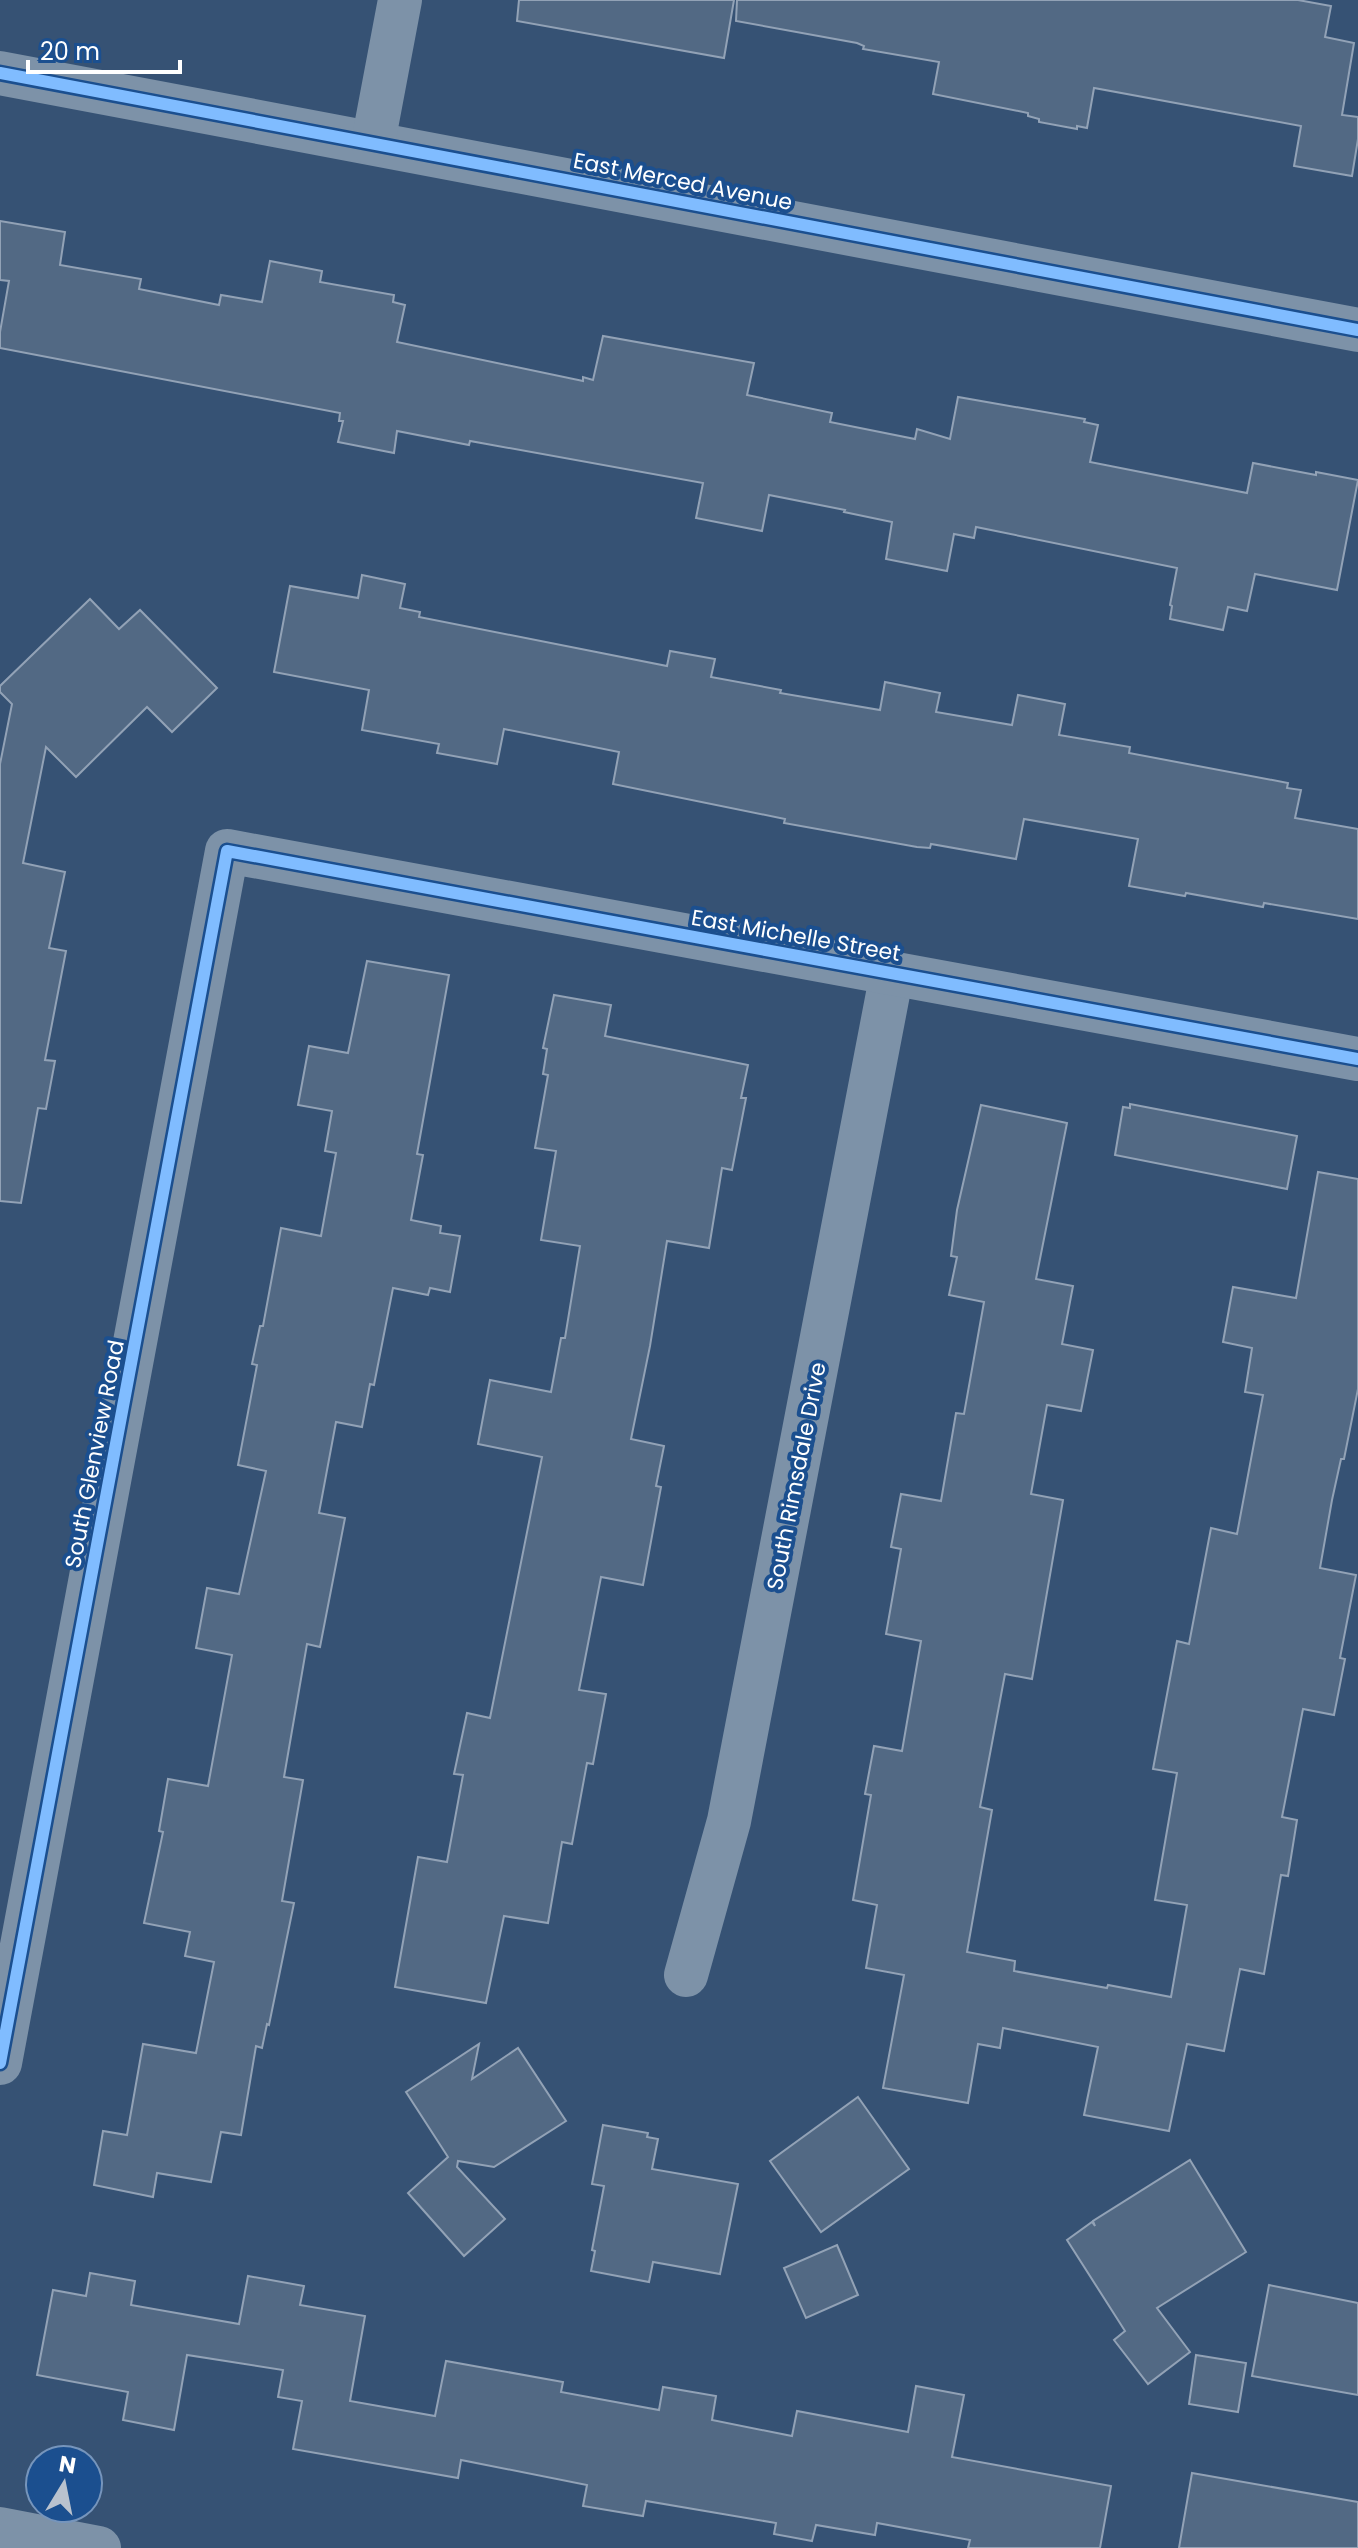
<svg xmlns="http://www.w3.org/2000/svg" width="1358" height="2548" font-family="Poppins,sans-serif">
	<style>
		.building { fill: #526984; stroke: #92a2b6; stroke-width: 2 }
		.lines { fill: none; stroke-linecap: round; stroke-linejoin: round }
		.minor { stroke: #7d92a8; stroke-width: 44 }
		.cycleway-casing { stroke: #1b4f8f; stroke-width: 17 }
		.cycleway { stroke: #80bcff; stroke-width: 12 }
		.labels { text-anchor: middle; stroke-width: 8; stroke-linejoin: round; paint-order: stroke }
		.street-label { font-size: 22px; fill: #fff; stroke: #1b4f8f }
	</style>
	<rect width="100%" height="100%" fill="#365274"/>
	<g class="building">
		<path d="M 519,0 L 734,0 L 724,58 L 517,21 Z"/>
		<path d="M 737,0 L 1298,0 L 1331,6 L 1325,37 L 1354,43 L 1342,115 L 1358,117 L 1358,139 L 1352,176 L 1294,166 L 1301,126 L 1094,88 L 1087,128 L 1077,126 L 1077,129 L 1039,122 L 1039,119 L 1028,116 L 1028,113 L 933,94 L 939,62 L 863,49 L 864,46 L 857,43 L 736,21 Z"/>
		<path d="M 0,221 L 65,232 L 60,265 L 141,279 L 139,289 L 219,305 L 221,295 L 262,302 L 270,261 L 322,271 L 320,282 L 394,295 L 393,302 L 405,305 L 397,342 L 583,381 L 583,377 L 593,380 L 603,336 L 754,363 L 747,395 L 832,413 L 830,422 L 915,439 L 917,429 L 950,439 L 958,397 L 1085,419 L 1084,422 L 1098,425 L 1090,462 L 1247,493 L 1253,463 L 1316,475 L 1316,472 L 1358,480 L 1337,590 L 1255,574 L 1247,611 L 1228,607 L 1223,630 L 1170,619 L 1172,606 L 1170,605 L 1177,568 L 976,527 L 974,538 L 954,534 L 947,571 L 886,559 L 892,522 L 844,512 L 845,510 L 769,495 L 762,531 L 696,518 L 703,483 L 470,441 L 469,445 L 397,431 L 394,453 L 338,442 L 343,421 L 339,421 L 340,413 L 0,348 L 0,332 L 9,281 L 0,280 Z"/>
		<path d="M 362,575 L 405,584 L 400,608 L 420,612 L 419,617 L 667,666 L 670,651 L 715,659 L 711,677 L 781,690 L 780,693 L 880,710 L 885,682 L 940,693 L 936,712 L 1012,725 L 1018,695 L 1065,704 L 1059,735 L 1130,747 L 1129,753 L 1288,783 L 1287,788 L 1301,790 L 1295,818 L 1358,829 L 1358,919 L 1264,903 L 1263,907 L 1186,893 L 1185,896 L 1129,886 L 1138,839 L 1024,819 L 1016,859 L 931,844 L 930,848 L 917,847 L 784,823 L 785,819 L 613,784 L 619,752 L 504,729 L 497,764 L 437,753 L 439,744 L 362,730 L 369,690 L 274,672 L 290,586 L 358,598 Z"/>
		<path d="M 90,599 L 119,629 L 140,610 L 217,688 L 172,732 L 147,707 L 76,777 L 46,747 L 23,863 L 65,872 L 49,948 L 66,951 L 45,1060 L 55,1061 L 46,1109 L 38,1108 L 21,1203 L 0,1201 L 0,764 L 12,704 L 0,692 L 0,686 Z"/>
		<path d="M 367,961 L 449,975 L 417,1154 L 423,1155 L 411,1220 L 441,1226 L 440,1233 L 460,1236 L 450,1292 L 430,1288 L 428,1295 L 393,1288 L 374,1385 L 370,1384 L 362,1427 L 336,1422 L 319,1513 L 345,1518 L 320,1647 L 307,1644 L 284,1777 L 303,1780 L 282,1901 L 294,1903 L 269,2025 L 267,2024 L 262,2048 L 256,2046 L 241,2135 L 221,2132 L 211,2182 L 157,2173 L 153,2197 L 94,2185 L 103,2131 L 127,2135 L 143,2044 L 196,2053 L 214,1962 L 185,1956 L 190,1932 L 144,1923 L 163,1832 L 159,1831 L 168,1779 L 208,1786 L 232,1655 L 196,1648 L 207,1588 L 239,1594 L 266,1471 L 238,1465 L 257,1365 L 252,1364 L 260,1326 L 263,1326 L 281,1228 L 321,1236 L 336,1153 L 325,1151 L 332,1111 L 298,1105 L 309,1046 L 348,1053 Z"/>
		<path d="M 554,995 L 611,1005 L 605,1036 L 748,1065 L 741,1098 L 746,1098 L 732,1170 L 722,1168 L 709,1248 L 667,1241 L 650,1346 L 631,1439 L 664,1446 L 656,1486 L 661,1487 L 643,1585 L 601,1577 L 579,1690 L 606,1694 L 593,1764 L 587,1763 L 572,1844 L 562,1842 L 548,1923 L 504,1916 L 486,2003 L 395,1987 L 418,1857 L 447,1862 L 463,1775 L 454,1774 L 467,1713 L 490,1718 L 542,1457 L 478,1444 L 490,1380 L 551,1392 L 561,1338 L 565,1338 L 580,1246 L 541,1240 L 556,1151 L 535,1148 L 548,1075 L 543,1074 L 547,1049 L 543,1048 Z"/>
		<path d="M 1130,1104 L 1297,1136 L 1287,1189 L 1115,1155 L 1123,1107 L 1130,1108 Z"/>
		<path d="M 981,1105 L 1067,1123 L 1036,1279 L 1073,1286 L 1062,1344 L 1093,1350 L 1081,1411 L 1047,1405 L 1031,1494 L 1063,1500 L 1032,1679 L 1005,1674 L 980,1807 L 992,1810 L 967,1952 L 1015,1961 L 1014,1971 L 1107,1988 L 1108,1985 L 1171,1997 L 1187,1905 L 1155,1900 L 1177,1773 L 1153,1769 L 1177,1641 L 1189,1644 L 1211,1528 L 1237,1534 L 1263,1395 L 1245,1392 L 1252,1348 L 1223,1342 L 1233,1287 L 1296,1298 L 1318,1172 L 1358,1179 L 1358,1389 L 1344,1459 L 1341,1459 L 1332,1500 L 1320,1568 L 1356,1575 L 1340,1658 L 1345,1659 L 1334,1715 L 1303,1709 L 1282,1817 L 1297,1820 L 1288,1876 L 1281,1875 L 1264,1974 L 1240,1969 L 1224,2051 L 1187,2044 L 1169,2131 L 1084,2115 L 1098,2047 L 1003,2028 L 1000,2048 L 978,2044 L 968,2103 L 883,2088 L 904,1975 L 866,1968 L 877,1905 L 853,1900 L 871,1795 L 865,1794 L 874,1746 L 902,1751 L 921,1641 L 886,1634 L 901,1549 L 891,1547 L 901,1494 L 941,1501 L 956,1413 L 964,1414 L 984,1302 L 949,1295 L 957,1257 L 951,1256 L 957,1210 Z"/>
		<path d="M 479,2044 L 472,2079 L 518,2048 L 566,2121 L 494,2167 L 458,2161 L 457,2167 L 505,2219 L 464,2256 L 408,2193 L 448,2157 L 406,2092 Z"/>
		<path d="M 858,2097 L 909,2169 L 821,2232 L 770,2161 Z"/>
		<path d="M 603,2125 L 648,2133 L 647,2137 L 658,2139 L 652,2169 L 738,2184 L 720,2274 L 653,2262 L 649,2282 L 591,2271 L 595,2251 L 592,2250 L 604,2186 L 592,2184 Z"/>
		<path d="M 1190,2160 L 1246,2252 L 1157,2308 L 1190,2352 L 1148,2384 L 1114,2340 L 1125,2331 L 1067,2240 L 1092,2222 L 1095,2226 L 1093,2221 Z"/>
		<path d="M 837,2245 L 858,2295 L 806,2318 L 784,2268 Z"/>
		<path d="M 90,2273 L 135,2281 L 131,2305 L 239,2324 L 248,2276 L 304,2286 L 300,2305 L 365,2316 L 350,2401 L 435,2416 L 446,2361 L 563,2382 L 561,2392 L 659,2410 L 663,2387 L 716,2396 L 712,2420 L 792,2436 L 797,2411 L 908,2432 L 916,2386 L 964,2395 L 952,2457 L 1111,2486 L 1100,2548 L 968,2548 L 970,2540 L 877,2523 L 875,2535 L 816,2525 L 812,2541 L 774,2534 L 776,2523 L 646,2501 L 643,2516 L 583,2506 L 587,2485 L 461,2460 L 458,2478 L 293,2449 L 302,2401 L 278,2397 L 283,2370 L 187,2355 L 174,2430 L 123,2420 L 128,2392 L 37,2375 L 53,2290 L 86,2296 Z"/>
		<path d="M 1269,2285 L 1358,2303 L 1358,2395 L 1252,2376 Z"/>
		<path d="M 1196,2355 L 1246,2363 L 1238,2412 L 1189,2404 Z"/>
		<path d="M 1192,2473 L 1358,2502 L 1358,2548 L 1179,2548 Z"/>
	</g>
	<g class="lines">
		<g class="minor">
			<path d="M 0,73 L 1358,330"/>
			<path d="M 373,143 L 400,0"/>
			<path d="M 686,1975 L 729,1821 L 892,973"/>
			<path d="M 0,2063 L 227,851 L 1358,1059"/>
			<path d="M 0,2529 L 99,2548"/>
		</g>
		<defs>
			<g id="cycleway">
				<path d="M 0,73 L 1358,330"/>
				<path d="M 0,2063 L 227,851 L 1358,1059"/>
			</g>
		</defs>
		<use href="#cycleway" class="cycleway-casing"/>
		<use href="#cycleway" class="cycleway"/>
	</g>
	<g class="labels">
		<g class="street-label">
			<text transform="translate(683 181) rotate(11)" y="8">East Merced Avenue</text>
			<text transform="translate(796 935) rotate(10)" y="8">East Michelle Street</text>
			<text transform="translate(94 1454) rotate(-79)" y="8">South Glenview Road</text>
			<text transform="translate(796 1476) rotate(-79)" y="8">South Rimsdale Drive</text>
		</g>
	</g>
	<g transform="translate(64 2484) rotate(10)"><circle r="38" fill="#1b4f8f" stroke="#7695bc" stroke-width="2"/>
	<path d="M0-6L14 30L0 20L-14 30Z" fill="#b9c2ce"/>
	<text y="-12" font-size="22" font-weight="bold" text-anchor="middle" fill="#ffffff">N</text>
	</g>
	<path d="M28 60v12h152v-12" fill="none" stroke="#ffffff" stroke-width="4"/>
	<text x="40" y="60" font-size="24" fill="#ffffff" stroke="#1b4f8f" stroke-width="6" paint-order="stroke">20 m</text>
</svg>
